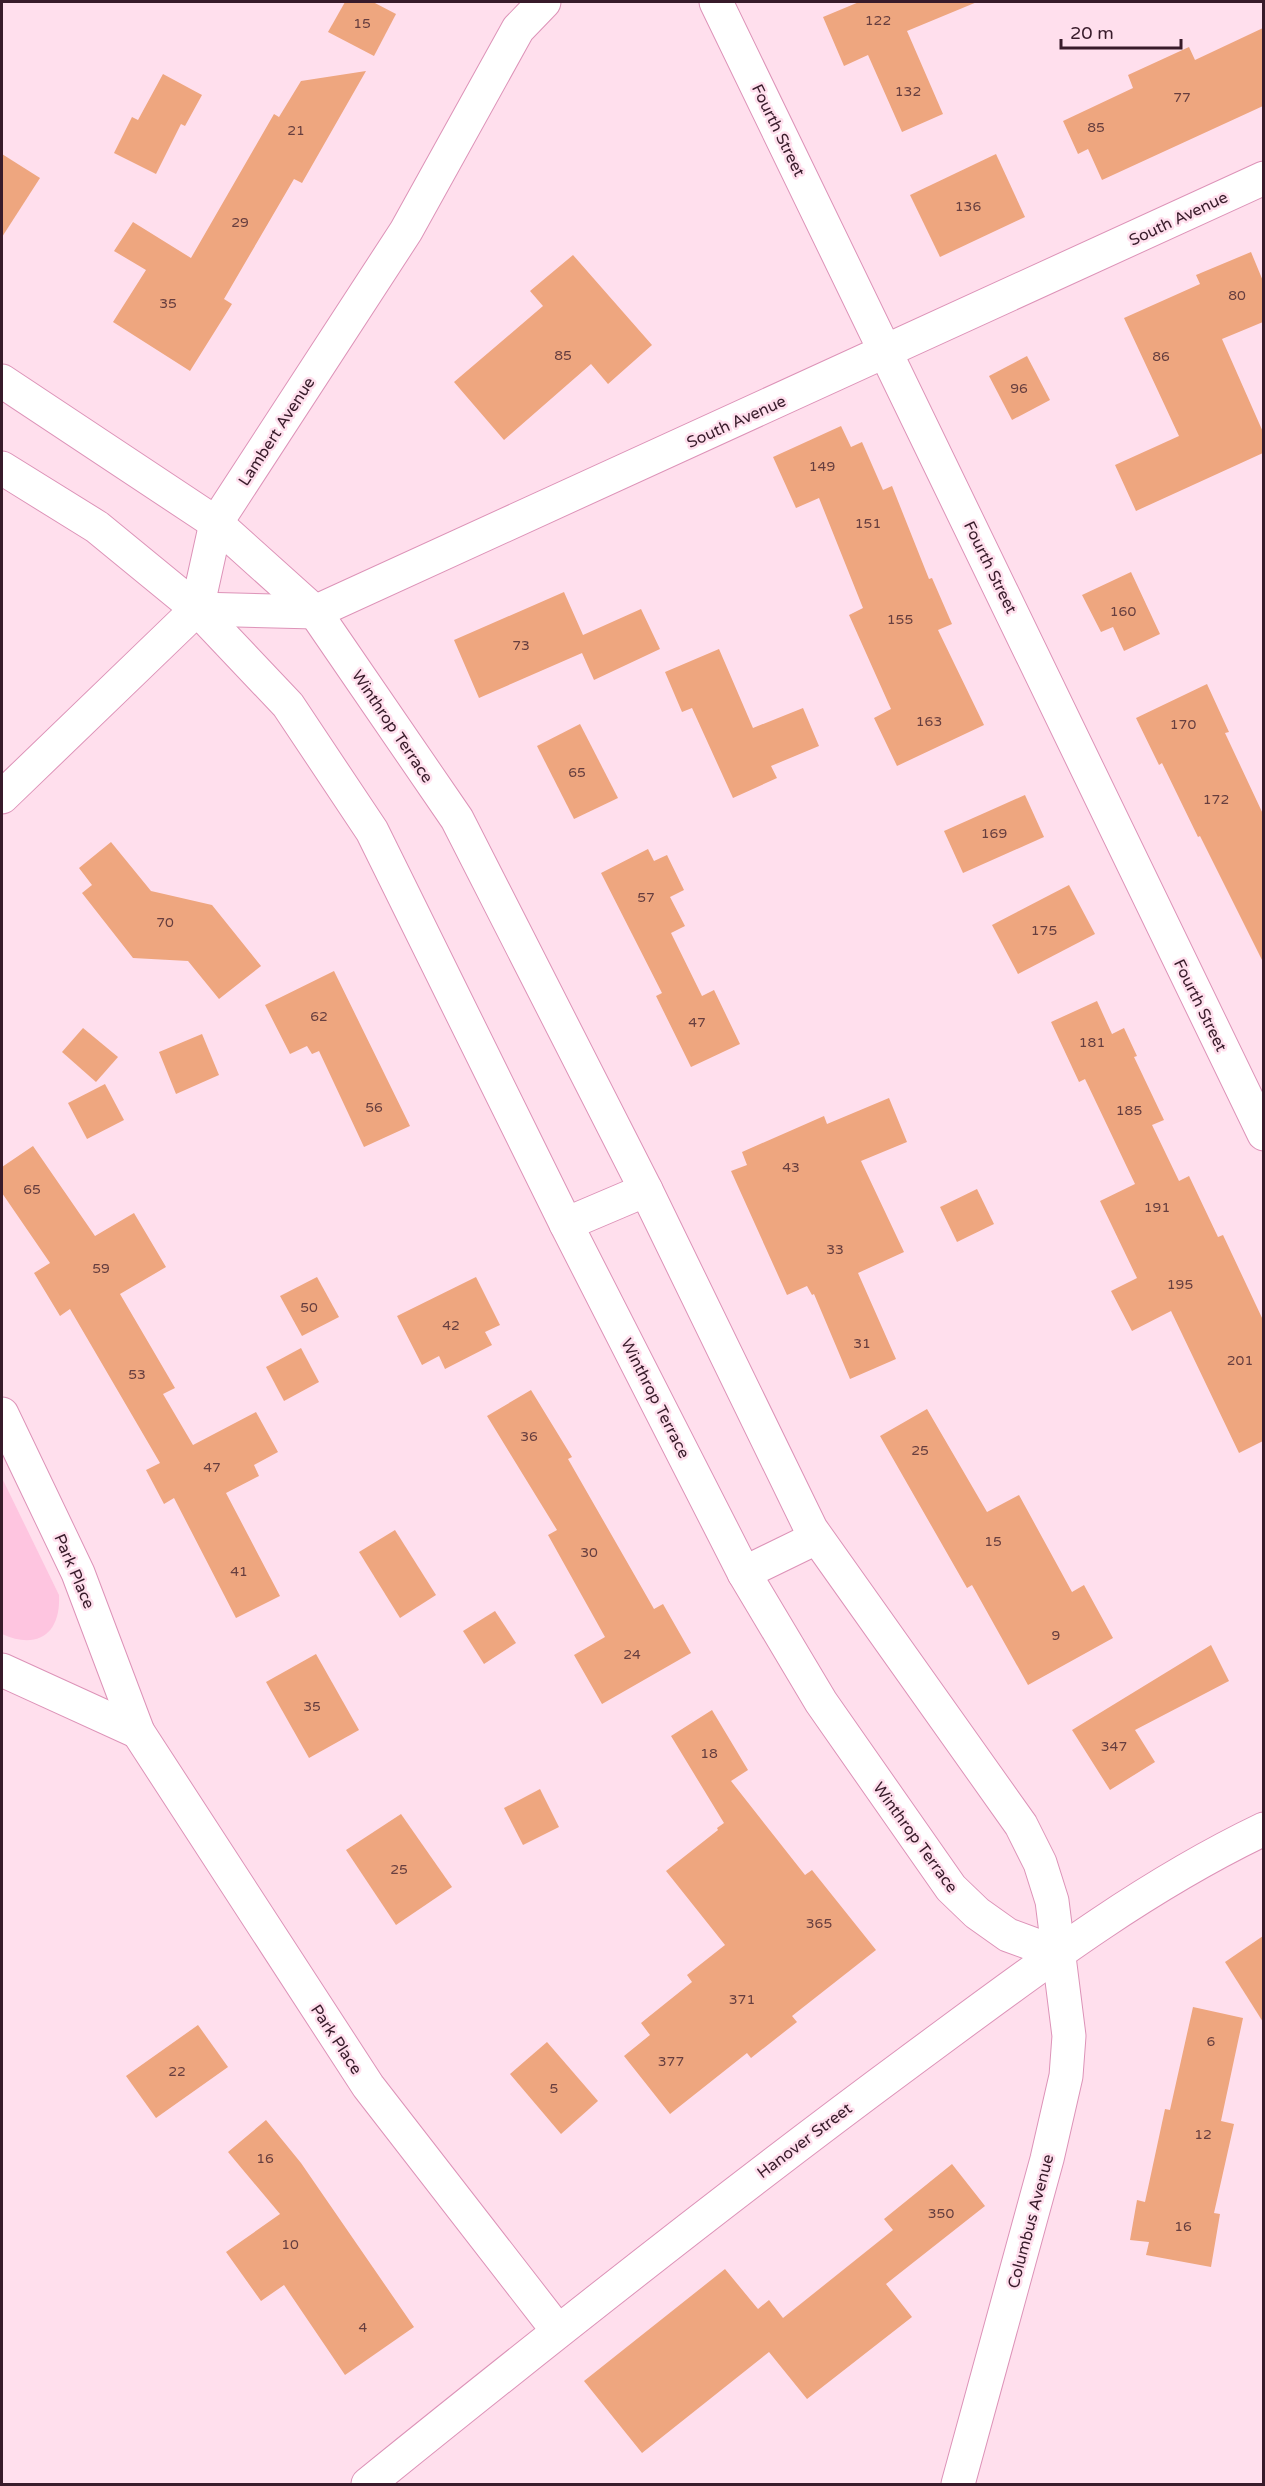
<svg xmlns="http://www.w3.org/2000/svg" width="1265" height="2486" font-family="'Varela Round',sans-serif">
	<style>
		.green { fill: #fec5e0 }
		.building { fill: #eea67f }
		.lines { fill: none; stroke-linecap: round; stroke-linejoin: round }
		.minor-casing { stroke: #dd93b8; stroke-width: 35 }
		.tertiary-casing { stroke: #dd93b8; stroke-width: 35 }
		.secondary-casing { stroke: #dd93b8; stroke-width: 35 }
		.minor { stroke: #fff; stroke-width: 33 }
		.tertiary { stroke: #fff; stroke-width: 33 }
		.secondary { stroke: #fff; stroke-width: 33 }
		.labels { text-anchor: middle; stroke-width: 5; stroke-linejoin: round; paint-order: stroke }
		.number-label { font-size: 14px; fill: #663e3f }
		.street-label { font-size: 16px; fill: #381b2a; stroke: #ffdfed }
	</style>
	<rect width="100%" height="100%" fill="#ffdfed"/>
	<path class="green" d="M 2,1478 L 59,1595 C 61,1634 37,1650 2,1634 Z"/>
	<g class="building">
		<path d="M 345,2 L 373,2 L 396,14 L 374,56 L 328,32 Z"/>
		<path d="M 859,2 L 977,2 L 907,31 L 943,114 L 902,132 L 868,55 L 844,66 L 823,17 Z"/>
		<path d="M 1263,28 L 1263,106 L 1102,180 L 1088,149 L 1078,154 L 1063,121 L 1133,88 L 1128,75 L 1189,47 L 1195,60 Z"/>
		<path d="M 366,71 L 302,183 L 294,179 L 224,299 L 232,304 L 190,371 L 113,322 L 146,270 L 114,251 L 133,222 L 191,258 L 274,114 L 279,117 L 301,81 Z"/>
		<path d="M 163,74 L 202,95 L 185,126 L 181,124 L 156,174 L 114,153 L 132,117 L 138,120 Z"/>
		<path d="M 2,154 L 40,178 L 2,237 Z"/>
		<path d="M 996,154 L 1025,217 L 940,257 L 910,195 Z"/>
		<path d="M 1251,252 L 1263,281 L 1263,322 L 1222,339 L 1263,432 L 1263,453 L 1136,511 L 1115,465 L 1179,436 L 1124,318 L 1200,284 L 1196,275 Z"/>
		<path d="M 573,255 L 652,345 L 608,384 L 591,364 L 504,440 L 454,382 L 543,306 L 530,291 Z"/>
		<path d="M 1027,356 L 1050,400 L 1012,420 L 989,376 Z"/>
		<path d="M 841,426 L 851,447 L 862,442 L 883,490 L 892,486 L 929,579 L 932,578 L 952,624 L 938,630 L 984,725 L 897,766 L 874,718 L 891,709 L 849,615 L 863,608 L 819,498 L 796,508 L 773,457 Z"/>
		<path d="M 1131,572 L 1160,634 L 1124,651 L 1113,627 L 1101,632 L 1082,595 Z"/>
		<path d="M 564,592 L 583,635 L 641,609 L 660,649 L 594,680 L 582,653 L 479,698 L 454,640 Z"/>
		<path d="M 719,649 L 753,728 L 803,708 L 819,746 L 771,766 L 777,778 L 733,798 L 692,708 L 682,712 L 665,672 Z"/>
		<path d="M 1207,684 L 1229,732 L 1225,733 L 1263,814 L 1263,962 L 1200,836 L 1198,837 L 1162,763 L 1159,765 L 1136,718 Z"/>
		<path d="M 580,724 L 618,798 L 574,819 L 537,746 Z"/>
		<path d="M 1025,795 L 1044,837 L 963,873 L 944,831 Z"/>
		<path d="M 111,842 L 151,891 L 212,905 L 261,966 L 219,999 L 188,961 L 133,958 L 82,893 L 92,885 L 79,868 Z"/>
		<path d="M 648,849 L 654,861 L 667,855 L 684,890 L 670,897 L 685,926 L 671,933 L 702,996 L 714,990 L 740,1044 L 691,1067 L 656,996 L 662,993 L 601,873 Z"/>
		<path d="M 1069,885 L 1095,934 L 1018,974 L 992,925 Z"/>
		<path d="M 334,971 L 410,1126 L 364,1147 L 319,1051 L 312,1054 L 307,1046 L 290,1054 L 265,1005 Z"/>
		<path d="M 1097,1001 L 1112,1034 L 1124,1028 L 1137,1056 L 1134,1057 L 1164,1120 L 1152,1125 L 1179,1181 L 1189,1176 L 1218,1237 L 1223,1235 L 1263,1320 L 1263,1441 L 1239,1453 L 1171,1311 L 1132,1331 L 1111,1291 L 1137,1278 L 1100,1201 L 1135,1184 L 1085,1079 L 1079,1082 L 1051,1022 Z"/>
		<path d="M 83,1028 L 118,1057 L 96,1082 L 62,1052 Z"/>
		<path d="M 202,1034 L 219,1075 L 176,1094 L 159,1052 Z"/>
		<path d="M 105,1084 L 124,1120 L 87,1139 L 68,1103 Z"/>
		<path d="M 889,1098 L 907,1142 L 861,1161 L 904,1252 L 858,1273 L 896,1359 L 850,1379 L 814,1294 L 812,1295 L 807,1286 L 787,1295 L 731,1171 L 747,1165 L 742,1152 L 824,1116 L 827,1124 Z"/>
		<path d="M 33,1146 L 95,1236 L 134,1213 L 166,1267 L 120,1294 L 175,1388 L 163,1394 L 193,1445 L 256,1412 L 278,1452 L 254,1465 L 259,1476 L 226,1493 L 280,1596 L 236,1618 L 174,1498 L 164,1504 L 146,1470 L 160,1463 L 70,1309 L 60,1316 L 34,1273 L 50,1263 L 2,1193 L 2,1167 Z"/>
		<path d="M 977,1189 L 994,1224 L 957,1242 L 940,1207 Z"/>
		<path d="M 317,1277 L 339,1317 L 302,1336 L 280,1296 Z"/>
		<path d="M 476,1277 L 500,1325 L 485,1332 L 492,1345 L 445,1369 L 439,1356 L 422,1365 L 397,1316 Z"/>
		<path d="M 301,1348 L 319,1382 L 284,1401 L 266,1367 Z"/>
		<path d="M 531,1390 L 572,1457 L 568,1459 L 654,1609 L 663,1604 L 691,1653 L 602,1704 L 574,1655 L 605,1637 L 548,1535 L 557,1530 L 487,1416 Z"/>
		<path d="M 927,1409 L 987,1512 L 1019,1495 L 1072,1592 L 1084,1585 L 1113,1638 L 1028,1685 L 972,1585 L 967,1588 L 880,1436 Z"/>
		<path d="M 395,1530 L 436,1595 L 400,1618 L 359,1552 Z"/>
		<path d="M 495,1611 L 516,1643 L 484,1664 L 463,1631 Z"/>
		<path d="M 1211,1645 L 1229,1681 L 1135,1730 L 1155,1762 L 1110,1790 L 1072,1730 Z"/>
		<path d="M 316,1654 L 359,1730 L 309,1758 L 266,1682 Z"/>
		<path d="M 712,1710 L 748,1770 L 731,1781 L 805,1875 L 812,1870 L 876,1950 L 792,2016 L 797,2022 L 751,2058 L 747,2053 L 670,2114 L 624,2056 L 650,2035 L 641,2023 L 692,1982 L 687,1975 L 725,1945 L 666,1871 L 718,1830 L 717,1828 L 724,1823 L 671,1736 Z"/>
		<path d="M 540,1789 L 559,1827 L 523,1845 L 504,1808 Z"/>
		<path d="M 401,1814 L 452,1887 L 396,1925 L 346,1850 Z"/>
		<path d="M 1263,1936 L 1263,2022 L 1225,1962 Z"/>
		<path d="M 1193,2007 L 1243,2018 L 1221,2121 L 1234,2124 L 1214,2213 L 1220,2214 L 1211,2267 L 1146,2255 L 1149,2242 L 1130,2240 L 1137,2200 L 1145,2202 L 1165,2109 L 1170,2110 Z"/>
		<path d="M 198,2025 L 228,2067 L 156,2118 L 126,2076 Z"/>
		<path d="M 547,2042 L 598,2101 L 561,2134 L 510,2074 Z"/>
		<path d="M 266,2120 L 301,2163 L 414,2327 L 345,2375 L 284,2285 L 261,2301 L 226,2252 L 280,2214 L 228,2152 Z"/>
		<path d="M 952,2164 L 985,2206 L 886,2284 L 912,2317 L 807,2399 L 769,2352 L 642,2453 L 584,2381 L 725,2269 L 758,2309 L 769,2300 L 783,2318 L 893,2230 L 884,2219 Z"/>
	</g>
	<g class="lines">
		<defs>
			<g id="minor">
				<path d="M 716,2 L 1264,1134"/>
				<path d="M 197,609 L 315,612 L 1264,178"/>
				<path d="M 2,797 L 197,609 L 216,523 L 406,231 L 518,29 L 544,2"/>
				<path d="M 2,1414 L 78,1573 L 138,1732 L 368,2086 L 558,2331"/>
				<path d="M 2,1670 L 138,1732"/>
			</g>
			<g id="tertiary">
				<path d="M 2,381 L 216,523 L 315,612 L 457,819 L 646,1190 L 811,1529 L 1021,1825 L 1040,1863 L 1052,1901 L 1069,2036 L 1066,2076 L 1047,2159 L 958,2484"/>
				<path d="M 2,468 L 97,527 L 197,609 L 288,705 L 372,831 L 566,1224 L 744,1573 L 821,1702 L 951,1888 L 977,1913 L 1008,1935 L 1057,1953"/>
				<path d="M 566,1224 L 646,1190"/>
				<path d="M 744,1573 L 816,1538"/>
			</g>
			<path id="secondary" d="M 368,2484 C 546,2340 725,2198 909,2062 C 1023,1978 1136,1890 1264,1829"/>
		</defs>
		<use href="#minor" class="minor-casing"/>
		<use href="#tertiary" class="tertiary-casing"/>
		<use href="#secondary" class="secondary-casing"/>
		<use href="#minor" class="minor"/>
		<use href="#tertiary" class="tertiary"/>
		<use href="#secondary" class="secondary"/>
	</g>
	<g class="labels">
		<g class="number-label">
			<text x="878" y="25">122</text>
			<text x="362" y="28">15</text>
			<text x="908" y="96">132</text>
			<text x="1182" y="102">77</text>
			<text x="1096" y="132">85</text>
			<text x="296" y="135">21</text>
			<text x="968" y="211">136</text>
			<text x="240" y="227">29</text>
			<text x="1237" y="300">80</text>
			<text x="168" y="308">35</text>
			<text x="563" y="360">85</text>
			<text x="1161" y="361">86</text>
			<text x="1019" y="393">96</text>
			<text x="822" y="471">149</text>
			<text x="868" y="528">151</text>
			<text x="1123" y="616">160</text>
			<text x="900" y="624">155</text>
			<text x="521" y="650">73</text>
			<text x="929" y="726">163</text>
			<text x="1183" y="729">170</text>
			<text x="577" y="777">65</text>
			<text x="1216" y="804">172</text>
			<text x="994" y="838">169</text>
			<text x="646" y="902">57</text>
			<text x="165" y="927">70</text>
			<text x="1044" y="935">175</text>
			<text x="319" y="1021">62</text>
			<text x="697" y="1027">47</text>
			<text x="1092" y="1047">181</text>
			<text x="374" y="1112">56</text>
			<text x="1129" y="1115">185</text>
			<text x="791" y="1172">43</text>
			<text x="32" y="1194">65</text>
			<text x="1157" y="1212">191</text>
			<text x="835" y="1254">33</text>
			<text x="101" y="1273">59</text>
			<text x="1180" y="1289">195</text>
			<text x="309" y="1312">50</text>
			<text x="451" y="1330">42</text>
			<text x="862" y="1348">31</text>
			<text x="1240" y="1365">201</text>
			<text x="137" y="1379">53</text>
			<text x="529" y="1441">36</text>
			<text x="920" y="1455">25</text>
			<text x="212" y="1472">47</text>
			<text x="993" y="1546">15</text>
			<text x="589" y="1557">30</text>
			<text x="239" y="1576">41</text>
			<text x="1056" y="1640">9</text>
			<text x="632" y="1659">24</text>
			<text x="312" y="1711">35</text>
			<text x="1114" y="1751">347</text>
			<text x="709" y="1758">18</text>
			<text x="399" y="1874">25</text>
			<text x="819" y="1928">365</text>
			<text x="742" y="2004">371</text>
			<text x="1211" y="2046">6</text>
			<text x="671" y="2066">377</text>
			<text x="177" y="2076">22</text>
			<text x="554" y="2093">5</text>
			<text x="1203" y="2139">12</text>
			<text x="265" y="2163">16</text>
			<text x="941" y="2218">350</text>
			<text x="1183" y="2231">16</text>
			<text x="290" y="2249">10</text>
			<text x="363" y="2332">4</text>
		</g>
		<g class="street-label">
			<text transform="translate(779 130) rotate(64)" y="6">Fourth Street</text>
			<text transform="translate(1178 218) rotate(-25)" y="6">South Avenue</text>
			<text transform="translate(736 421) rotate(-24)" y="6">South Avenue</text>
			<text transform="translate(276 431) rotate(-57)" y="6">Lambert Avenue</text>
			<text transform="translate(991 567) rotate(64)" y="6">Fourth Street</text>
			<text transform="translate(393 726) rotate(56)" y="6">Winthrop Terrace</text>
			<text transform="translate(1201 1005) rotate(64)" y="6">Fourth Street</text>
			<text transform="translate(656 1398) rotate(63)" y="6">Winthrop Terrace</text>
			<text transform="translate(75 1571) rotate(67)" y="6">Park Place</text>
			<text transform="translate(916 1837) rotate(54)" y="6">Winthrop Terrace</text>
			<text transform="translate(337 2039) rotate(57)" y="6">Park Place</text>
			<text transform="translate(804 2140) rotate(-37)" y="6">Hanover Street</text>
			<text transform="translate(1030 2221) rotate(-75)" y="6">Columbus Avenue</text>
		</g>
	</g>
	<rect width="1265" height="2486" fill="none" stroke="#381b2a" stroke-width="6"/>
	<path d="M1061 39v9h120v-9" fill="none" stroke="#381b2a" stroke-width="3"/>
	<text x="1070" y="39" font-size="18" fill="#381b2a" stroke="#ffdfed" stroke-width="4.5" paint-order="stroke">20 m</text>
</svg>
